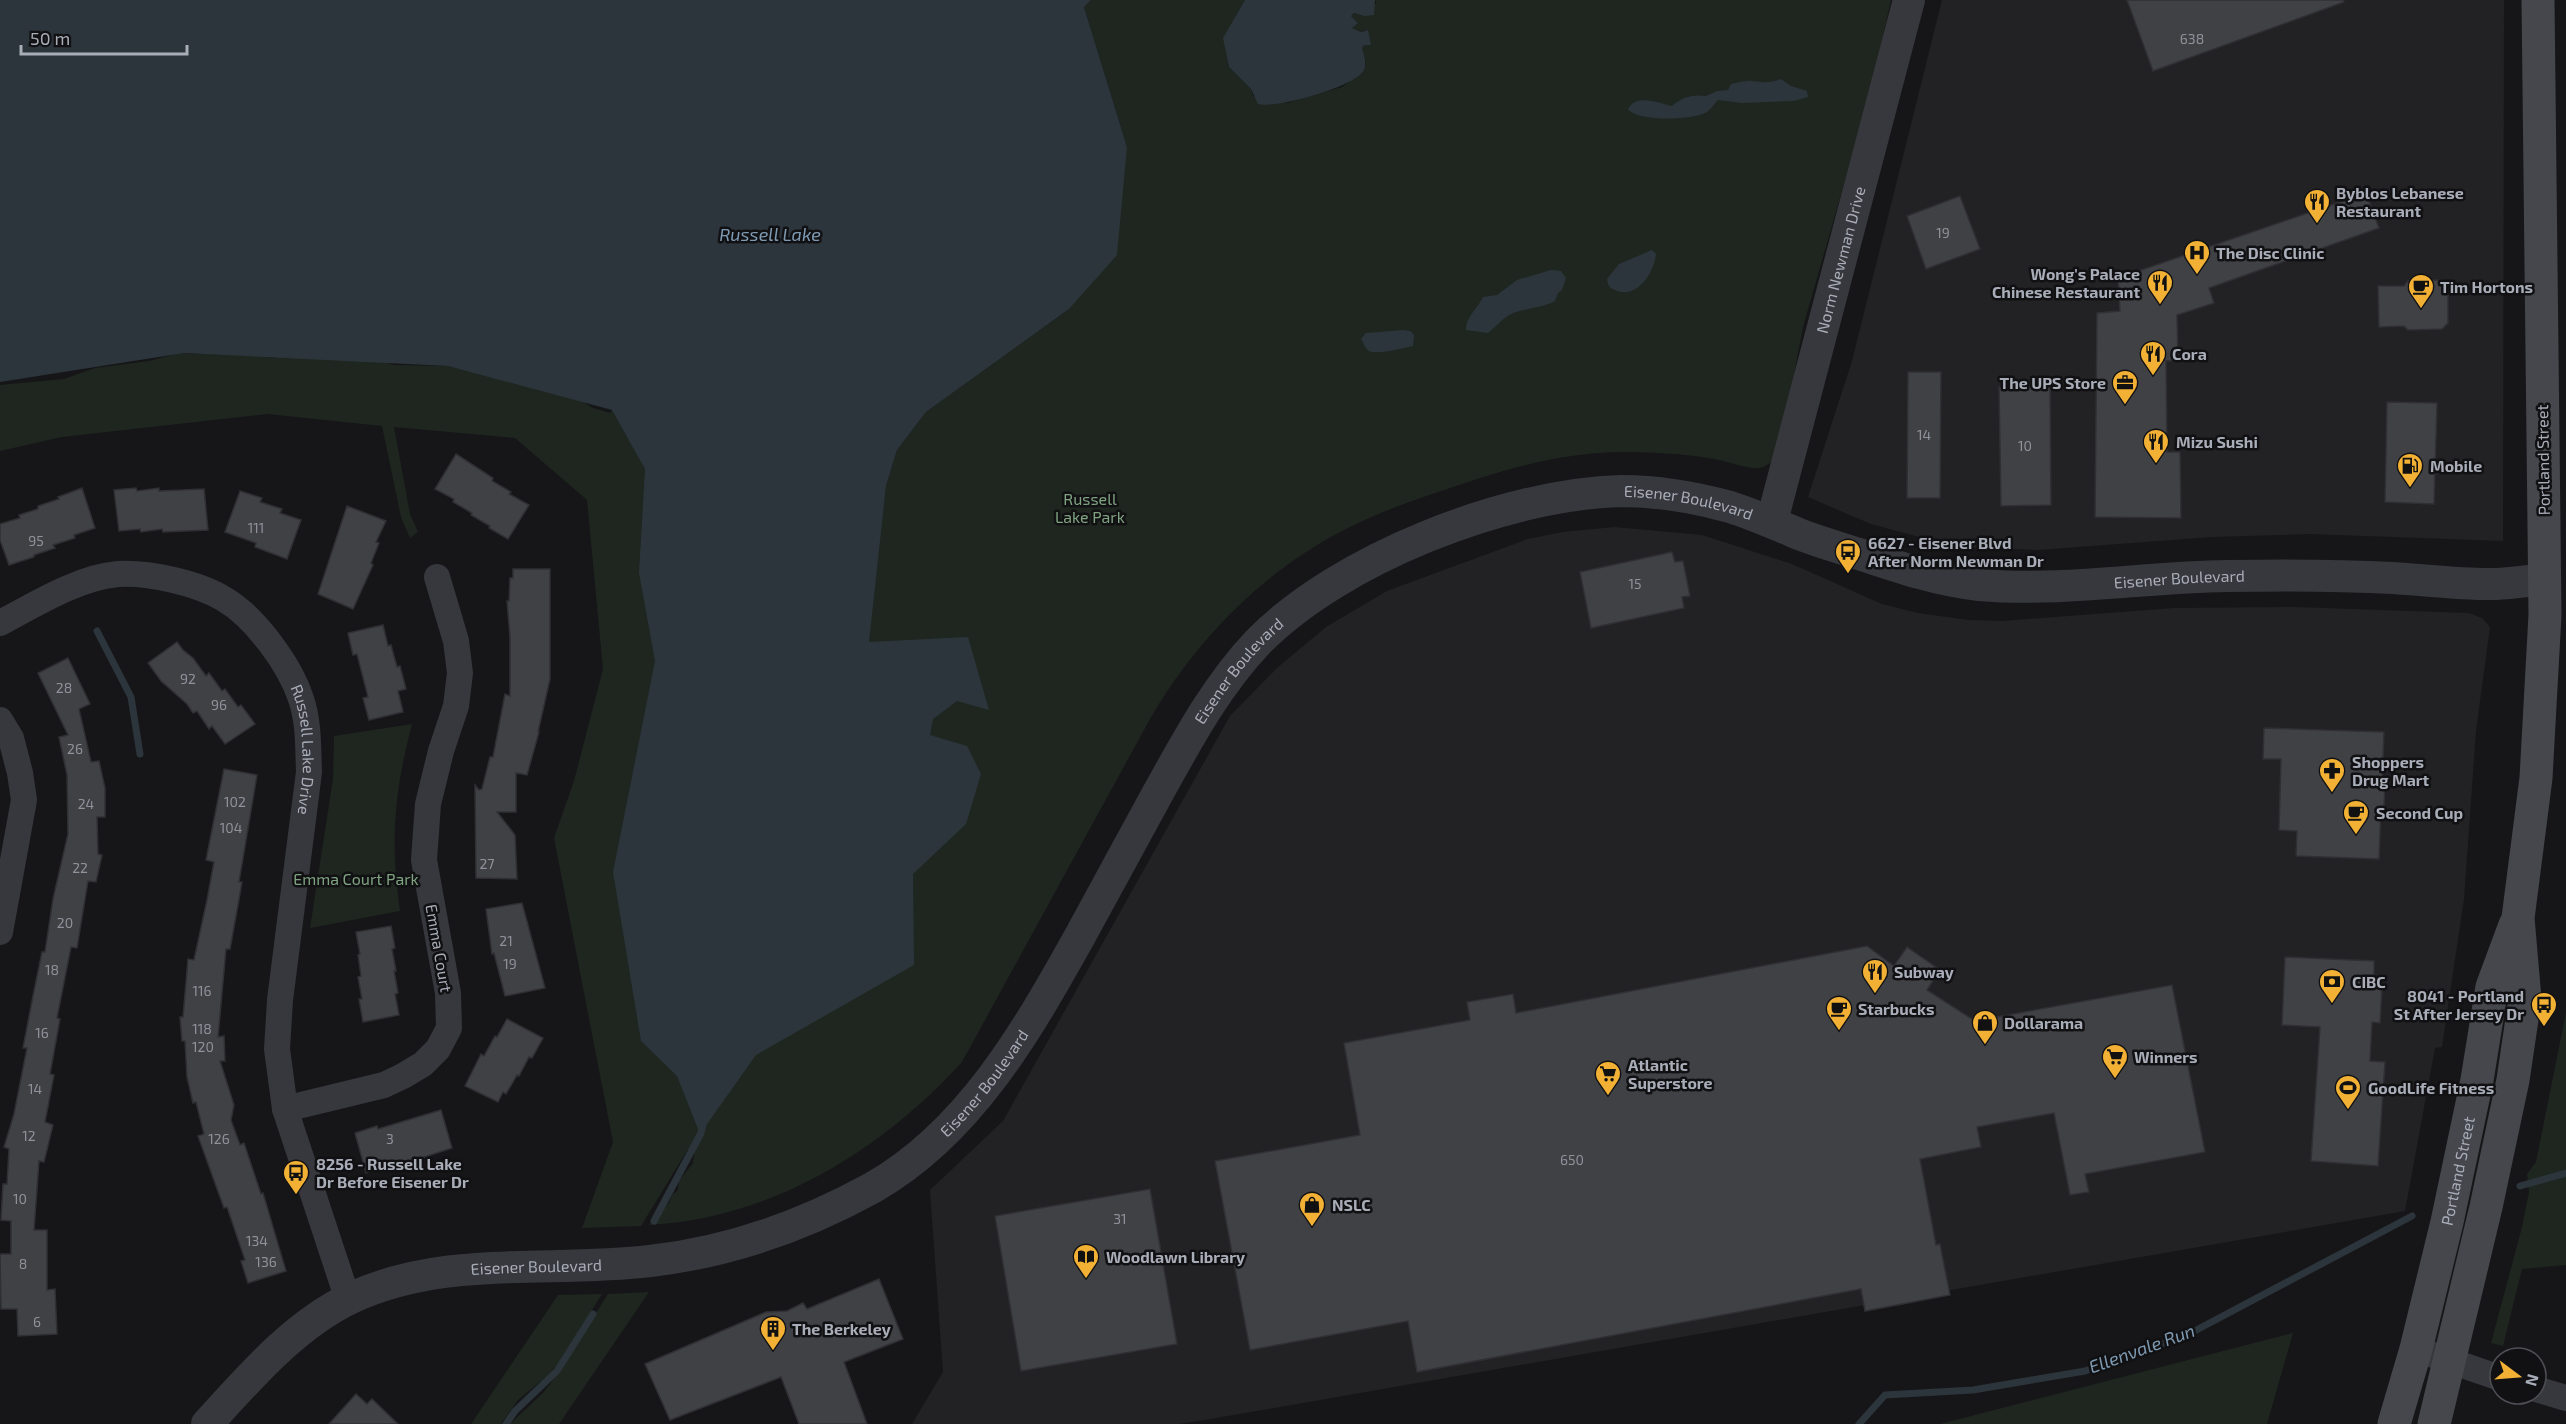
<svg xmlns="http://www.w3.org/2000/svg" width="2566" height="1424" font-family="'Exo 2',sans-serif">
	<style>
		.built { fill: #222225 }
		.green { fill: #1e261f }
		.water { fill: #2c353c }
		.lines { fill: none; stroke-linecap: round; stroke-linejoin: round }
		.stream { stroke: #2c353c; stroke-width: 7 }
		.building { fill: #404145; stroke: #303034; stroke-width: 1.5 }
		.minor { stroke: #37383d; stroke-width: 26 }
		.tertiary { stroke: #37383d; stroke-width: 32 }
		.secondary { stroke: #45474d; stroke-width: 33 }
		.labels { text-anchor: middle; stroke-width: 5; stroke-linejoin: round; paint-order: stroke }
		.number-label { font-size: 14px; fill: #8e929b }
		.poi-label { font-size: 16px; font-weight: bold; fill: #a8adb8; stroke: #111113; text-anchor: start }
		.street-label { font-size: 16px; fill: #a8adb8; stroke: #111113 }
		.park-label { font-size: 16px; fill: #7fa381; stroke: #111113 }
		.water-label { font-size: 18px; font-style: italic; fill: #7f9bb3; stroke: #111113 }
	</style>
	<rect width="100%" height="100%" fill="#161618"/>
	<g class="built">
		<path d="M 1942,0 L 2504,0 L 2503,541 L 2310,534 L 2212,537 L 2038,550 L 1956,547 L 1871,524 L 1808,497 L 1852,361 Z"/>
		<path d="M 1614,527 L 1702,535 L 1792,564 L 1882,604 L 1918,613 L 1968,620 L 2001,621 L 2174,608 L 2294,607 L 2469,613 L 2482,618 L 2490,627 L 2476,731 L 2464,899 L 2442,1047 L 2435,1048 L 2405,1211 L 1205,1420 L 1179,1424 L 912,1424 L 943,1372 L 930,1190 L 1003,1121 L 1230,716 L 1277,668 L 1326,627 L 1387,591 L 1528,539 L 1563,532 Z"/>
	</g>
	<g class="green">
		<path d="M 1091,0 L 1245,0 L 1224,38 L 1229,67 L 1251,89 L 1253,96 L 1287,103 L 1342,87 L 1363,72 L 1366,64 L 1362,48 L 1363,45 L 1369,45 L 1366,30 L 1361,32 L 1352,28 L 1357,22 L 1351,16 L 1354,13 L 1364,16 L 1376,3 L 1375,0 L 1891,0 L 1871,90 L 1803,327 L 1792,385 L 1772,462 C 1768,464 1763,468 1759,468 C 1751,470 1726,461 1715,459 C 1685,454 1655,452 1625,452 C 1566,452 1511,467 1456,486 C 1426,496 1396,506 1367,519 C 1274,560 1201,632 1150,719 L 962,1062 C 882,1150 771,1219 649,1225 L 669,1203 L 672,1195 L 678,1190 L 679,1181 L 693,1163 L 694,1153 L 692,1150 L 688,1149 L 641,1226 L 582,1228 L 613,1142 L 554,838 L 574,781 L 603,669 L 587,500 L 515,438 L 394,427 L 410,514 L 418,532 L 410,538 L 401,517 L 382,426 L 268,414 L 62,437 L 0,451 L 0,385 L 64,379 L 95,368 L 149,361 L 179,353 L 262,356 L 271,358 L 281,356 L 364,357 L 394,365 L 448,366 L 575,397 L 593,408 L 610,413 L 612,410 L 860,678 L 886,486 L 897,450 L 926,412 L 1069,309 L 1127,147 L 1084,7 Z"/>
		<path d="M 412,724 C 394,793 390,840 400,911 L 310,928 L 333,779 L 334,736 Z"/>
		<path d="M 2566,1012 L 2566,1265 L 2522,1269 L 2503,1346 L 2491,1343 L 2522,1227 L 2529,1192 L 2527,1174 L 2536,1162 Z"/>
		<path d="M 649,1292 L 559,1424 L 510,1424 L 543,1393 L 557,1375 L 608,1294 Z"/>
		<path d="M 602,1294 L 558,1364 L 547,1376 L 518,1400 L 501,1424 L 471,1424 L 558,1295 Z"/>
		<path d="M 2293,1333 L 2267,1424 L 1940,1424 Z"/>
	</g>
	<g class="water">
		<path d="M 0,0 L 1091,0 L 1084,7 L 1127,147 L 1117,255 L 1069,309 L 926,412 L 897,450 L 886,486 L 869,642 L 968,637 L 989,710 L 957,701 L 933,719 L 930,735 L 967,746 L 981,774 L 966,824 L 913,874 L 914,965 L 756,1055 L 700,1134 L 677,1076 L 641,1041 L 613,872 L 655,661 L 639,573 L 645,469 L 612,410 L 448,366 L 184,353 L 0,382 Z"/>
		<path d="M 1245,0 L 1375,0 L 1374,15 L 1364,16 L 1354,13 L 1351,16 L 1358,23 L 1352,28 L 1361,32 L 1368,30 L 1371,45 L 1364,45 L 1362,48 C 1364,54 1367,64 1364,70 C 1356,87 1275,109 1258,104 L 1251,89 L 1229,67 L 1223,38 Z"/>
		<path d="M 1781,79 L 1791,86 L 1807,91 L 1808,97 L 1794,101 L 1742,103 L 1718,100 C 1714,104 1711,110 1705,113 C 1692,120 1637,122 1628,109 C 1636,93 1659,103 1672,106 C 1682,97 1692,94 1706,96 L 1717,91 L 1728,90 L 1731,84 C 1738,83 1745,80 1752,81 C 1766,82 1767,84 1781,79 Z"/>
		<path d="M 1652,250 L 1656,254 C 1654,273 1637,300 1615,290 C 1609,288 1608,285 1607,279 L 1619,264 Z"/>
		<path d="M 1551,270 L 1561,271 L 1566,278 L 1562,290 L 1558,293 L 1555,301 C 1541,308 1529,308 1516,312 C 1504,316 1498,325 1488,333 L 1466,330 C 1465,318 1478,308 1483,297 L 1497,295 L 1517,280 Z"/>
		<path d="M 1403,330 L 1410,331 L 1414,335 L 1413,346 C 1403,348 1378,355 1369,351 C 1365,349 1364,343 1361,339 L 1366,333 Z"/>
	</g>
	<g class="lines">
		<g class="stream">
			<path d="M 97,631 L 131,697 L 140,754"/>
			<path d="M 2520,1186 L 2566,1173"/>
			<path d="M 654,1221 L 701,1133 L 703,1125"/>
			<path d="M 506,1424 L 515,1411 L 557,1371 L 593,1314"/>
			<path d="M 1859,1424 L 1885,1395 L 1973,1390 L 2085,1371 L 2187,1335 L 2412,1216"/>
		</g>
	</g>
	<g class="building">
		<path d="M 2127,0 L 2343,0 L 2344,2 L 2153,71 Z"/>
		<path d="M 2366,193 L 2379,228 L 2209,288 L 2214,303 L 2177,315 L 2178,360 L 2166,361 L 2167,452 L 2180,452 L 2181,518 L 2095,517 L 2097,313 L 2120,311 L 2118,278 Z"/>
		<path d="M 1960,196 L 1980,249 L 1926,269 L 1907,216 Z"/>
		<path d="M 2442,280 L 2448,287 L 2448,323 L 2442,329 L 2408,330 L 2404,326 L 2379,327 L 2378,286 L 2404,286 L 2408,281 Z"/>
		<path d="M 1908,372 L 1941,372 L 1940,498 L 1907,498 Z"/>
		<path d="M 1999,387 L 2050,387 L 2051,505 L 2001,506 Z"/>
		<path d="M 2387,402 L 2437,403 L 2434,504 L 2385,502 Z"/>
		<path d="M 456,454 L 493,478 L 492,481 L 511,492 L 509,494 L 529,505 L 508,539 L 489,528 L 490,526 L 471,515 L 472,513 L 453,502 L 454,499 L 435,489 Z"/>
		<path d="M 82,488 L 95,528 L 74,535 L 75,538 L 53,545 L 55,548 L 34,555 L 34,557 L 9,565 L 0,540 L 0,524 L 20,518 L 19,515 L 38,509 L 38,506 L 59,499 L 58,497 Z"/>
		<path d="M 136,488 L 137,491 L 159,488 L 159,491 L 204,489 L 208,530 L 163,532 L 162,529 L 141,532 L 140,529 L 119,531 L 114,490 Z"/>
		<path d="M 240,491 L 262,498 L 260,502 L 282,509 L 280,513 L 301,520 L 287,559 L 255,547 L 256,543 L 225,532 Z"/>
		<path d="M 347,506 L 386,521 L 376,542 L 379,543 L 371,563 L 373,565 L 353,609 L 318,594 Z"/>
		<path d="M 1672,552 L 1675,562 L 1683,561 L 1690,596 L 1682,597 L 1684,608 L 1591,628 L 1580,572 Z"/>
		<path d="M 513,569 L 550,569 L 550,679 L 538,732 L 539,732 L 527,775 L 516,773 L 516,812 L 497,812 L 515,835 L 517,879 L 476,878 L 475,785 L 479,790 L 482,789 L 490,757 L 493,757 L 505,694 L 510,696 L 510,637 L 507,601 L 509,601 L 510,578 L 513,578 Z"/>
		<path d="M 383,625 L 388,646 L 391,645 L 397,667 L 400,666 L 406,689 L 398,691 L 403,712 L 369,720 L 363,698 L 368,697 L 357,654 L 353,655 L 348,633 Z"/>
		<path d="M 177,642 L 183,650 L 193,658 L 206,676 L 209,673 L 222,691 L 225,689 L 238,707 L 241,705 L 255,724 L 225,744 L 212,726 L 209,729 L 197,711 L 193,713 L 187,704 L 161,681 L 148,663 Z"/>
		<path d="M 68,658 L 90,704 L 79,709 L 91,762 L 99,761 L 105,788 L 105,817 L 97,817 L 98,854 L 102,855 L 96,882 L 88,881 L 77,948 L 71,947 L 57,1018 L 60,1019 L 50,1074 L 54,1075 L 45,1122 L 53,1125 L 44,1162 L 39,1161 L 34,1230 L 47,1230 L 47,1290 L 55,1289 L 57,1334 L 18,1336 L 17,1309 L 1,1309 L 0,1254 L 11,1254 L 11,1221 L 1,1220 L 3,1184 L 7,1184 L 9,1149 L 4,1147 L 14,1114 L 27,1048 L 23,1048 L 33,996 L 42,952 L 45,952 L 53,899 L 68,834 L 67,775 L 59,737 L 68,735 L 38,673 Z"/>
		<path d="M 2264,728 L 2384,732 L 2382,782 L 2385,782 L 2384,807 L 2381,807 L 2379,859 L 2296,856 L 2297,831 L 2279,830 L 2281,759 L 2263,759 Z"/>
		<path d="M 224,769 L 257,775 L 239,882 L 242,882 L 238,905 L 230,949 L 226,949 L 218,1037 L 224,1036 L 225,1061 L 220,1061 L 234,1105 L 231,1120 L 240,1145 L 244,1143 L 261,1194 L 263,1193 L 286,1271 L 248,1283 L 241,1261 L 245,1260 L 227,1207 L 224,1208 L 198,1136 L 204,1134 L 196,1102 L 193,1103 L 187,1077 L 185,1041 L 182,1041 L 180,1017 L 183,1017 L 188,959 L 194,960 L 207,900 L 214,862 L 206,860 Z"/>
		<path d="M 522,903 L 545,988 L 505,996 L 494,953 L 492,954 L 486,909 Z"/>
		<path d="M 391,926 L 395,948 L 392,949 L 396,971 L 394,971 L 398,993 L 395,994 L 399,1015 L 363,1022 L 359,999 L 362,999 L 358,977 L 361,976 L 358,955 L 360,954 L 356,932 Z"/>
		<path d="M 1867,946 L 1894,966 L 1907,947 L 1940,970 L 1927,990 L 1975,1021 L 2172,985 L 2205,1152 L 2085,1174 L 2089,1192 L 2070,1195 L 2054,1113 L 1977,1127 L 1981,1147 L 1920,1159 L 1936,1245 L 1940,1244 L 1950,1295 L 1865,1311 L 1861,1289 L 1417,1372 L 1408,1321 L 1250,1350 L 1215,1161 L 1360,1135 L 1344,1043 L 1470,1020 L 1467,1002 L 1513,994 L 1516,1013 Z"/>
		<path d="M 2285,957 L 2374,961 L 2374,988 L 2382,988 L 2380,1023 L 2372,1022 L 2370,1061 L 2385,1062 L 2378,1166 L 2311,1161 L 2320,1027 L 2282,1025 Z"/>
		<path d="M 507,1019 L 543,1038 L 532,1058 L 529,1057 L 519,1076 L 517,1075 L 506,1094 L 503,1092 L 498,1102 L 465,1086 L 481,1054 L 484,1056 L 495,1036 L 497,1037 Z"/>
		<path d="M 441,1110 L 452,1148 L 388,1169 L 387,1166 L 366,1173 L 355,1133 L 377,1126 L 378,1129 Z"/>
		<path d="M 1150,1189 L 1177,1344 L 1021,1371 L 995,1216 Z"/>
		<path d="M 879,1279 L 903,1339 L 844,1362 L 867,1424 L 799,1424 L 781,1377 L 670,1420 L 645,1364 L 766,1312 L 787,1311 L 803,1303 L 807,1309 Z"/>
		<path d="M 356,1394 L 367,1404 L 372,1399 L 398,1424 L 329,1424 Z"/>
	</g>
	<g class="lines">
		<g class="minor">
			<path id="s1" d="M 0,623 C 34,605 79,577 118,574 C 148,572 198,583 224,599 C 255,617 290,665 301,699 C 309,722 308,748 309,772 L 280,1000 L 277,1049 L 285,1109 L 348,1300"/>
			<path d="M 0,720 L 11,738 L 20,773 L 24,800 L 0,932"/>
			<path d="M 285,1109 L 384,1085 L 403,1076 L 423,1064 L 438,1049 L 449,1028 L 448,993 L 424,860 L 428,804 L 441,751 L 456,706 L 460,673 L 456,641 L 437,577"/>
			<path d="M 2416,1349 L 2500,1378"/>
			<path d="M 2536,1389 L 2566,1398"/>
		</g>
		<g class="tertiary">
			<path id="s2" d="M 1772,521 L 1909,0"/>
			<path id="s3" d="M 207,1424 C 249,1378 294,1325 351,1298 C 446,1254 550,1273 650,1261 C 729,1252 803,1226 872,1188 C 969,1133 1027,1031 1080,936 C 1106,888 1133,839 1159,791 C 1188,739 1217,685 1258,642 C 1339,559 1506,494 1621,491 C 1658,491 1694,497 1730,507 C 1752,514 1773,523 1794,532 C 1815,541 1838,547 1859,554 C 1898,567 1939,581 1979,585 C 2062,592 2145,577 2227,576 C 2282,575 2338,575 2393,578 C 2425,580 2457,584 2489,584 C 2507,584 2526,581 2544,579"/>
		</g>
		<g class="secondary">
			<path id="s4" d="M 2394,1424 L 2416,1349 L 2447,1222 L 2477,1080 L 2492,987 L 2515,925"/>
			<path d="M 2434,1424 L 2486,1207 L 2513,1080 L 2525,999 L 2518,918 L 2536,778 L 2545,615 L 2538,0"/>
		</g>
	</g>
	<defs>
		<symbol id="restaurant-pin" viewBox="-11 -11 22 30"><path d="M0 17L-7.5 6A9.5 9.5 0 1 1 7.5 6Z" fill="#f2b134" stroke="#111113"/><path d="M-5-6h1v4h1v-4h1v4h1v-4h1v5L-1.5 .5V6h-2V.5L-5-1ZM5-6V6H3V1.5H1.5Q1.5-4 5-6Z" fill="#111"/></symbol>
		<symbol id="hospital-pin" viewBox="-11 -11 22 30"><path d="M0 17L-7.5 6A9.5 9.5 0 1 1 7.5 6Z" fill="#f2b134" stroke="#111113"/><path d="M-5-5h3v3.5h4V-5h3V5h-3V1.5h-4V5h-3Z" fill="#111"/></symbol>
		<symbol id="cafe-pin" viewBox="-11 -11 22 30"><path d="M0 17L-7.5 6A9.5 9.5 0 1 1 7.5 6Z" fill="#f2b134" stroke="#111113"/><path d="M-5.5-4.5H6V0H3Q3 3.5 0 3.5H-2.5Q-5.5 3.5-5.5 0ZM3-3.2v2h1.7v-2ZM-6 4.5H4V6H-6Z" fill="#111"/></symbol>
		<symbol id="office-pin" viewBox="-11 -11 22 30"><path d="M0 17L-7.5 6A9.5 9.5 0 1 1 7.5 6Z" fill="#f2b134" stroke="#111113"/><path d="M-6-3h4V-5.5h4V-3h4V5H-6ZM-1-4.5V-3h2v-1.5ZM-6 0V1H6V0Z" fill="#111"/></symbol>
		<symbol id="fuel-pin" viewBox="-11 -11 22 30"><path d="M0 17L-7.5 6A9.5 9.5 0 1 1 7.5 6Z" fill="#f2b134" stroke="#111113"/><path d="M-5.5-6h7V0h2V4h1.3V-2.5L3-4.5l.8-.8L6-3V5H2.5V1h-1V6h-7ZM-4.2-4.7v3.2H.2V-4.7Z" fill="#111"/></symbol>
		<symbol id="bus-pin" viewBox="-11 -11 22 30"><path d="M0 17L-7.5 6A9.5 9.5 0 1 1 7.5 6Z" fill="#f2b134" stroke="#111113"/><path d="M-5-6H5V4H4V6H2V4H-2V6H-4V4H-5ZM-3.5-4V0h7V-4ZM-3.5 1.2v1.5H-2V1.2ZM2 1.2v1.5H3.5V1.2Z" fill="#111"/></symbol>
		<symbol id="pharmacy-pin" viewBox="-11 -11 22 30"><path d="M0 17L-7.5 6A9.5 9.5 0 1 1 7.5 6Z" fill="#f2b134" stroke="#111113"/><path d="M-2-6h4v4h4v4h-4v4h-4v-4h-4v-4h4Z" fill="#111"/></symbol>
		<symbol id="bank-pin" viewBox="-11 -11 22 30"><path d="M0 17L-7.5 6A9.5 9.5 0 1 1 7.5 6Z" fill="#f2b134" stroke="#111113"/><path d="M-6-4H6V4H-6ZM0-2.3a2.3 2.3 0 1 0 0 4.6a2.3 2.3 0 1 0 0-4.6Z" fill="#111"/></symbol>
		<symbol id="shop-pin" viewBox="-11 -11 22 30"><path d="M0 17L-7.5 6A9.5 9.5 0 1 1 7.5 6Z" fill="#f2b134" stroke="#111113"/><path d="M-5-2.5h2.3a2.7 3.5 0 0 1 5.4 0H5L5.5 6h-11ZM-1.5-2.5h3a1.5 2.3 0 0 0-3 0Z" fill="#111"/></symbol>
		<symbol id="supermarket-pin" viewBox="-11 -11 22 30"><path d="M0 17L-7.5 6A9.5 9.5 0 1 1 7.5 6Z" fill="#f2b134" stroke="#111113"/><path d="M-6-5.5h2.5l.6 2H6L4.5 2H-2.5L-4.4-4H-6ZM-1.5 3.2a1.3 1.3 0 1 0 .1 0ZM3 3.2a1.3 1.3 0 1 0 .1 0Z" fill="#111"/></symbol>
		<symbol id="stadium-pin" viewBox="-11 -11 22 30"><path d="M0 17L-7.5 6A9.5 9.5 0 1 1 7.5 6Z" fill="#f2b134" stroke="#111113"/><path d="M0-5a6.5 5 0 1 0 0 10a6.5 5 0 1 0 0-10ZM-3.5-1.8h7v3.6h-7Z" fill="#111"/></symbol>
		<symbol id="library-pin" viewBox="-11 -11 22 30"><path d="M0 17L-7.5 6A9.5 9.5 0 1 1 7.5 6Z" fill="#f2b134" stroke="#111113"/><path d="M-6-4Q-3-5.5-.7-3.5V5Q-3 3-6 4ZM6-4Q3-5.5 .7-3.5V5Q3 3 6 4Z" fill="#111"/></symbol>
		<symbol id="building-pin" viewBox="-11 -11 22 30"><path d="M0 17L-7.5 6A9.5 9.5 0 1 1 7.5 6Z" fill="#f2b134" stroke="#111113"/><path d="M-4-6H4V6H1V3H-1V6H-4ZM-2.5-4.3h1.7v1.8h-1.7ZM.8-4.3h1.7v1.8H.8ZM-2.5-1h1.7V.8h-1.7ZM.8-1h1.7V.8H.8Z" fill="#111"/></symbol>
	</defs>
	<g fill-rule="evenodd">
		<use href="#restaurant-pin" x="2302" y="187" width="30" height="40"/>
		<use href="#hospital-pin" x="2182" y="238" width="30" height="40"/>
		<use href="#restaurant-pin" x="2145" y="268" width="30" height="40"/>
		<use href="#cafe-pin" x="2406" y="272" width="30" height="40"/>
		<use href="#restaurant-pin" x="2138" y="339" width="30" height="40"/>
		<use href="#office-pin" x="2110" y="368" width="30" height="40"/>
		<use href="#restaurant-pin" x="2141" y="427" width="30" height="40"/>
		<use href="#fuel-pin" x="2395" y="451" width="30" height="40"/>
		<use href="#bus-pin" x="1833" y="537" width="30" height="40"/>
		<use href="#pharmacy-pin" x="2317" y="756" width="30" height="40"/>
		<use href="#cafe-pin" x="2341" y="798" width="30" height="40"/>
		<use href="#restaurant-pin" x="1860" y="957" width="30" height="40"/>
		<use href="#bank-pin" x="2317" y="967" width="30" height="40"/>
		<use href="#bus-pin" x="2529" y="990" width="30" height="40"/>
		<use href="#cafe-pin" x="1824" y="994" width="30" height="40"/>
		<use href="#shop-pin" x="1970" y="1008" width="30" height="40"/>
		<use href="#supermarket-pin" x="2100" y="1042" width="30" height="40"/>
		<use href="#supermarket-pin" x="1593" y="1059" width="30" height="40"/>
		<use href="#stadium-pin" x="2333" y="1073" width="30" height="40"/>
		<use href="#bus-pin" x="281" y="1158" width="30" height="40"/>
		<use href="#shop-pin" x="1297" y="1190" width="30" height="40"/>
		<use href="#library-pin" x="1071" y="1242" width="30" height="40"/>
		<use href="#building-pin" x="758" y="1314" width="30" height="40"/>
	</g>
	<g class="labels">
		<g class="number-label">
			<text x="2192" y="44">638</text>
			<text x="1943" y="238">19</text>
			<text x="1924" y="440">14</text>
			<text x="2025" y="451">10</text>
			<text x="256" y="533">111</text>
			<text x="36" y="546">95</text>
			<text x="1635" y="589">15</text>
			<text x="188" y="684">92</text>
			<text x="64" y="693">28</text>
			<text x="219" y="710">96</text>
			<text x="75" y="754">26</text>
			<text x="235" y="807">102</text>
			<text x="86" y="809">24</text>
			<text x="231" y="833">104</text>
			<text x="487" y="869">27</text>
			<text x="80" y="873">22</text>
			<text x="65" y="928">20</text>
			<text x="506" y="946">21</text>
			<text x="510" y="969">19</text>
			<text x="52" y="975">18</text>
			<text x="202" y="996">116</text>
			<text x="202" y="1034">118</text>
			<text x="42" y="1038">16</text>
			<text x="203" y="1052">120</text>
			<text x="35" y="1094">14</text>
			<text x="29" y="1141">12</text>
			<text x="219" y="1144">126</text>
			<text x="390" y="1144">3</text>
			<text x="1572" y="1165">650</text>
			<text x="20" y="1204">10</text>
			<text x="1120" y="1224">31</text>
			<text x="257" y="1246">134</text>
			<text x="266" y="1267">136</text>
			<text x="23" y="1269">8</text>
			<text x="37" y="1327">6</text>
		</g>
		<g class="poi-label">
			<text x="2336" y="199">Byblos Lebanese<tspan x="2336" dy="18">Restaurant</tspan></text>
			<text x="2216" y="259">The Disc Clinic</text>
			<text x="2140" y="280" text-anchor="end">Wong's Palace<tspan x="2140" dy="18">Chinese Restaurant</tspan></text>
			<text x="2440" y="293">Tim Hortons</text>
			<text x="2172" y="360">Cora</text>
			<text x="2106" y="389" text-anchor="end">The UPS Store</text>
			<text x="2176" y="448">Mizu Sushi</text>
			<text x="2430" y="472">Mobile</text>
			<text x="1868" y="549">6627 - Eisener Blvd<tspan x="1868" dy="18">After Norm Newman Dr</tspan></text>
			<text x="2352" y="768">Shoppers<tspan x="2352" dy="18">Drug Mart</tspan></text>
			<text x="2376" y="819">Second Cup</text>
			<text x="1894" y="978">Subway</text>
			<text x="2352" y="988">CIBC</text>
			<text x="2524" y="1002" text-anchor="end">8041 - Portland<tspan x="2524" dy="18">St After Jersey Dr</tspan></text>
			<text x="1858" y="1015">Starbucks</text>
			<text x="2004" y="1029">Dollarama</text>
			<text x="2134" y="1063">Winners</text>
			<text x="1628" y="1071">Atlantic<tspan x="1628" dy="18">Superstore</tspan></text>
			<text x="2368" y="1094">GoodLife Fitness</text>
			<text x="316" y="1170">8256 - Russell Lake<tspan x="316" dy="18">Dr Before Eisener Dr</tspan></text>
			<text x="1332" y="1211">NSLC</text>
			<text x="1106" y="1263">Woodlawn Library</text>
			<text x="792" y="1335">The Berkeley</text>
		</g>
		<g class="street-label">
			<text dy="6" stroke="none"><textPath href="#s2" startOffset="270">Norm Newman Drive</textPath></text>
			<text transform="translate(2543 460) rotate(-91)" y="6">Portland Street</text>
			<text dy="6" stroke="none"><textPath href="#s3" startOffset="1876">Eisener Boulevard</textPath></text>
			<text dy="6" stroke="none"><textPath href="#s3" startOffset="2380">Eisener Boulevard</textPath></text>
			<text dy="6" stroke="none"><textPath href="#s3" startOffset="1372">Eisener Boulevard</textPath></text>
			<text dy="6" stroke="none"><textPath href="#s1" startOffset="418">Russell Lake Drive</textPath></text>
			<text transform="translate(439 948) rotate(80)" y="6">Emma Court</text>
			<text dy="6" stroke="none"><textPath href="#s3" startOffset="886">Eisener Boulevard</textPath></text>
			<text dy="6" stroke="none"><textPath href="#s4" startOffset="261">Portland Street</textPath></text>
			<text dy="6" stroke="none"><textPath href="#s3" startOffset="382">Eisener Boulevard</textPath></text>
		</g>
		<g class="park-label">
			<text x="1090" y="505">Russell<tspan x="1090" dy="18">Lake Park</tspan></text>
			<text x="356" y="885">Emma Court Park</text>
		</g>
		<g class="water-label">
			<text x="770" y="241">Russell Lake</text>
			<text transform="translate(2142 1349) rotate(-20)" y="6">Ellenvale Run</text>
		</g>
	</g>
	<g transform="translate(2518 1376) rotate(106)"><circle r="28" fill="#111113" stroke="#4d4f55" stroke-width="1.5"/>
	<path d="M0-4.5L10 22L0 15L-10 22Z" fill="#f2b134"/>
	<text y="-9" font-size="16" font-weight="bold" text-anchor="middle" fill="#a8adb8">N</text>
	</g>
	<path d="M21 45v9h166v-9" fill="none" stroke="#a8adb8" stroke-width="3"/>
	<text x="30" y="45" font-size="18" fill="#a8adb8" stroke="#111113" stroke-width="4.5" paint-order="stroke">50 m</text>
</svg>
